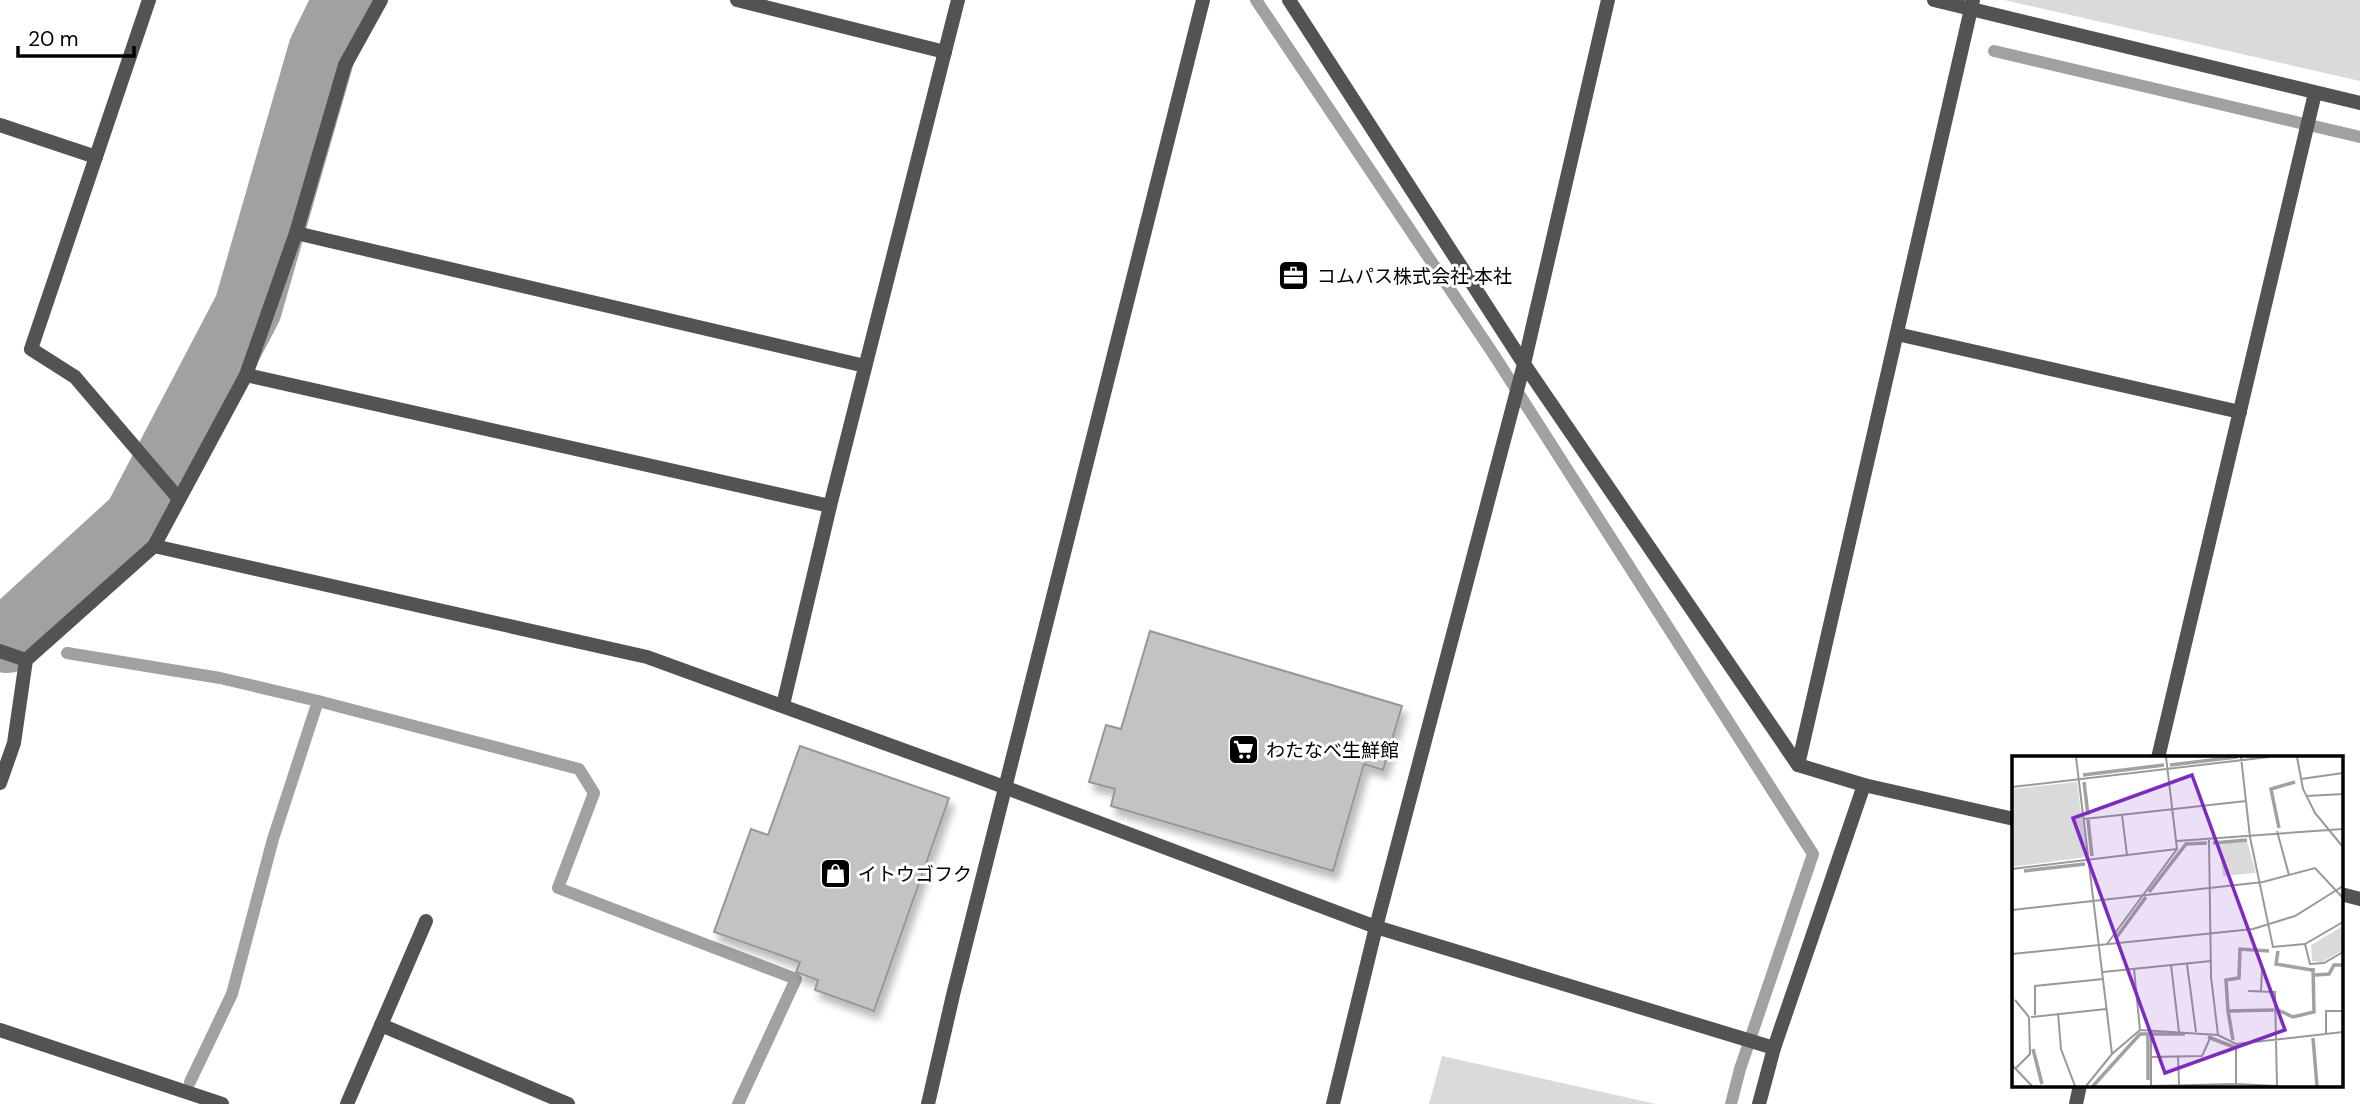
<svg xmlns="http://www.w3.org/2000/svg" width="2360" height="1104" font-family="'DM Sans','Noto Sans JP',sans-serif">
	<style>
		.green { fill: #dadada }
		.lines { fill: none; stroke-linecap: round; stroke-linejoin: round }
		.stream { stroke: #a1a1a1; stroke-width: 12 }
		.river { stroke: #a1a1a1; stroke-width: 68 }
		.building { fill: #c3c3c3; stroke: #979797; stroke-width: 2; filter: url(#shadow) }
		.minor { stroke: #535353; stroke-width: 14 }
		.tertiary { stroke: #535353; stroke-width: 14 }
		.labels { text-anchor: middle; stroke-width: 6; stroke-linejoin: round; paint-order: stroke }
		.poi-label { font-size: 19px; fill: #000; stroke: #fff; text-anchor: start }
		.inset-river { fill: none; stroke: #a1a1a1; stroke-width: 3.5 }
		.inset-road { fill: none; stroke: #999; stroke-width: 2 }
		.view { fill: #7b2cbf; fill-opacity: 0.15; stroke: #7b2cbf; stroke-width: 3.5 }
		.inset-edge { fill: none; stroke: #000; stroke-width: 3.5 }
	</style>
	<defs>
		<filter id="shadow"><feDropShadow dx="4.5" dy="8" stdDeviation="3.5" flood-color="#0004"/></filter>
	</defs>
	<rect width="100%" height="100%" fill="#fff"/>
	<g class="green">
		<path d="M 2004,0 L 2360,0 L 2360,81 Z"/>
		<path d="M 1442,1056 L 1656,1104 L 1429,1104 Z"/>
	</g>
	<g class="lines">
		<g class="stream">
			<path d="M 1256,0 L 1494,355 L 1813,854 L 1740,1069 L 1731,1104"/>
			<path d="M 1994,51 L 2360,137"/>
			<path d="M 0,639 L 7,639"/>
			<path d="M 67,653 L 220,678 L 318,701 L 273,839 L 232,994 L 190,1082"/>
			<path d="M 318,701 L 579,769 L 594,793 L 558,888 L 796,979 L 738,1104"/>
		</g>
		<path class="river" d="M 7,639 L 137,520 L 248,308 L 322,51 L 347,0"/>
	</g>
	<g class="building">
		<path d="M 1150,631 L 1402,706 L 1383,770 L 1364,764 L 1333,871 L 1111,806 L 1115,789 L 1089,782 L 1106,725 L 1121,729 Z"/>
		<path d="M 800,746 L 949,798 L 874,1011 L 815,990 L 818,980 L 796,972 L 800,962 L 714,932 L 751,829 L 768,835 Z"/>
	</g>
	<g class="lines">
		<g class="minor">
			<path d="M 149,0 L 31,349 L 75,377 L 179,499"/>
			<path d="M 737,0 L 945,52"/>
			<path d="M 1289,0 L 1524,364 L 1798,765 L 1864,785 L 2014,819"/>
			<path d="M 0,125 L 96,157"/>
			<path d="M 296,233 L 865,366"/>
			<path d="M 1897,334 L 2240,412"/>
			<path d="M 246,375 L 830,506"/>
			<path d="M 154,546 L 647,657 L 972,775 L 1376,927 L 1774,1048"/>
			<path d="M 0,651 L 26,660"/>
			<path d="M 783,705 L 830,506 L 958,0"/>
			<path d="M 2158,758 L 2315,93"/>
			<path d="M 1798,765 L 1973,0"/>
			<path d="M 0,783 L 14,743 L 26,660 L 154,546 L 246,375 L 296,233 L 345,65 L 381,0"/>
			<path d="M 2341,894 L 2360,899"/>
			<path d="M 381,1025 L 568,1104"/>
			<path d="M 0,1030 L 222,1104"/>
			<path d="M 347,1104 L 426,921"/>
			<path d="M 1333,1104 L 1376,927 L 1524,364 L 1608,0"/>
			<path d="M 1759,1104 L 1774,1048 L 1864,785"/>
			<path d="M 2076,1104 L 2080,1085"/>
		</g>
		<g class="tertiary">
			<path d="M 1934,0 L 2360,103"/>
			<path d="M 928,1104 L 953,995 L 1203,0"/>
		</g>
	</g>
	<defs>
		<symbol id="office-square" viewBox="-11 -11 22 22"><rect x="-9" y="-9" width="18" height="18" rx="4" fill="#000" stroke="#fff"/><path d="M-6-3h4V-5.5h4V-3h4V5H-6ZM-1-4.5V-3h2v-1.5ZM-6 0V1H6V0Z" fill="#fff"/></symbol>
		<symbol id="supermarket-square" viewBox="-11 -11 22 22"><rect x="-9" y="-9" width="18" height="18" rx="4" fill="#000" stroke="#fff"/><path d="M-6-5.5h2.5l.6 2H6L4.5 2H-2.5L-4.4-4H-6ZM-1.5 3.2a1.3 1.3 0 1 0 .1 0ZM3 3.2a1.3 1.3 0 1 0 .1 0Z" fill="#fff"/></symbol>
		<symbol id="shop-square" viewBox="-11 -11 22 22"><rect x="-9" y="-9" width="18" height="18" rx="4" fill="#000" stroke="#fff"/><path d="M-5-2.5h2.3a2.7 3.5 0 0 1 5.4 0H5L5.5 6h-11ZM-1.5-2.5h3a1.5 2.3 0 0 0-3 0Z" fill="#fff"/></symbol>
	</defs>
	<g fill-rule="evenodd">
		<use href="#office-square" x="1276" y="258" width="35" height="35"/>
		<use href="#supermarket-square" x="1226" y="732" width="35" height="35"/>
		<use href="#shop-square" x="818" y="856" width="35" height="35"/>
	</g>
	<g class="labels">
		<g class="poi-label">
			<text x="1317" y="283">コムパス株式会社 本社</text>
			<text x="1266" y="757">わたなべ生鮮館</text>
			<text x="858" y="881">イトウゴフク</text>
		</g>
	</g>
	<g transform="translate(2012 756)">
		<rect width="331" height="331" fill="#fff"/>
		<path d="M 65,26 L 75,101 L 0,111 L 0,33 ZM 235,85 L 244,117 L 211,120 L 207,88 ZM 331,170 L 331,194 L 310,206 L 300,205 L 299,189 Z" fill="#dadada"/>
		<path class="inset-river" d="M 158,9 L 225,1M 71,19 L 152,9M 72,26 L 76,59M 76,64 L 80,100M 267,72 L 259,33 L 283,26M 201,87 L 235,84M 12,115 L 73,108M 137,136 L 174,88 L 195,87M 104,182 L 134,141M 266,195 L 264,208 L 300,214M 303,219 L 317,218 L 322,209 L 331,209M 266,254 L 281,261 L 302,256 L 301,212M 216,255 L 214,224 L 227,222 L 228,193 L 257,195M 136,279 L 136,324M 196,281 L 222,291M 301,282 L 305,330M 221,284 L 216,255 L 262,254M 21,293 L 30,328M 81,330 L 128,278 L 173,278"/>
		<path class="inset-road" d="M 64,1 L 100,298M 229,1 L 238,81 L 261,191 L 293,188 L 331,166M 285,1 L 291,33 L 303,57 L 331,91M 289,23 L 331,17M 0,31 L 257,1M 295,40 L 331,38M 110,59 L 115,99M 72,63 L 234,45M 265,75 L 277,119M 197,84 L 199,221 L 206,279M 165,85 L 331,73M 0,113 L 165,93M 0,154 L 251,126 L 303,112 L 331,142M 95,188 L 165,93 L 154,1M 293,188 L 298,208 L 312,207 L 331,196M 0,198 L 241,173 L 283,160 L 331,130M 175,208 L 184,276M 159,209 L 167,276M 122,213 L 128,274M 0,216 L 0,247M 91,216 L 199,205M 236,235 L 263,236 L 265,330M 249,236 L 250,212M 3,244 L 17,261 L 18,298 L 3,313M 46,257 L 49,293 L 63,330M 23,259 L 23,230 L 91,223M 19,261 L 94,253M 128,274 L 206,279 L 224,288 L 331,276M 139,276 L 139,330 L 224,328 L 224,288M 314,277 L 314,255 L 331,255M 166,300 L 167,329M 138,301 L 190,300 L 200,278M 0,309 L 20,330M 224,328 L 265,330M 74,330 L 100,298 L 128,274"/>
		<path class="view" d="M 180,19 L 273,274 L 153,317 L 61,62 Z"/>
		<rect width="331" height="331" class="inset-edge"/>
	</g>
	<path d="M18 46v10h116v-10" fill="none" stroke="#000000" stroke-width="3.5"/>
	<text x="28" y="46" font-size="21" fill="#000000" stroke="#ffffff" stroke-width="5" paint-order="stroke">20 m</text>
</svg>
